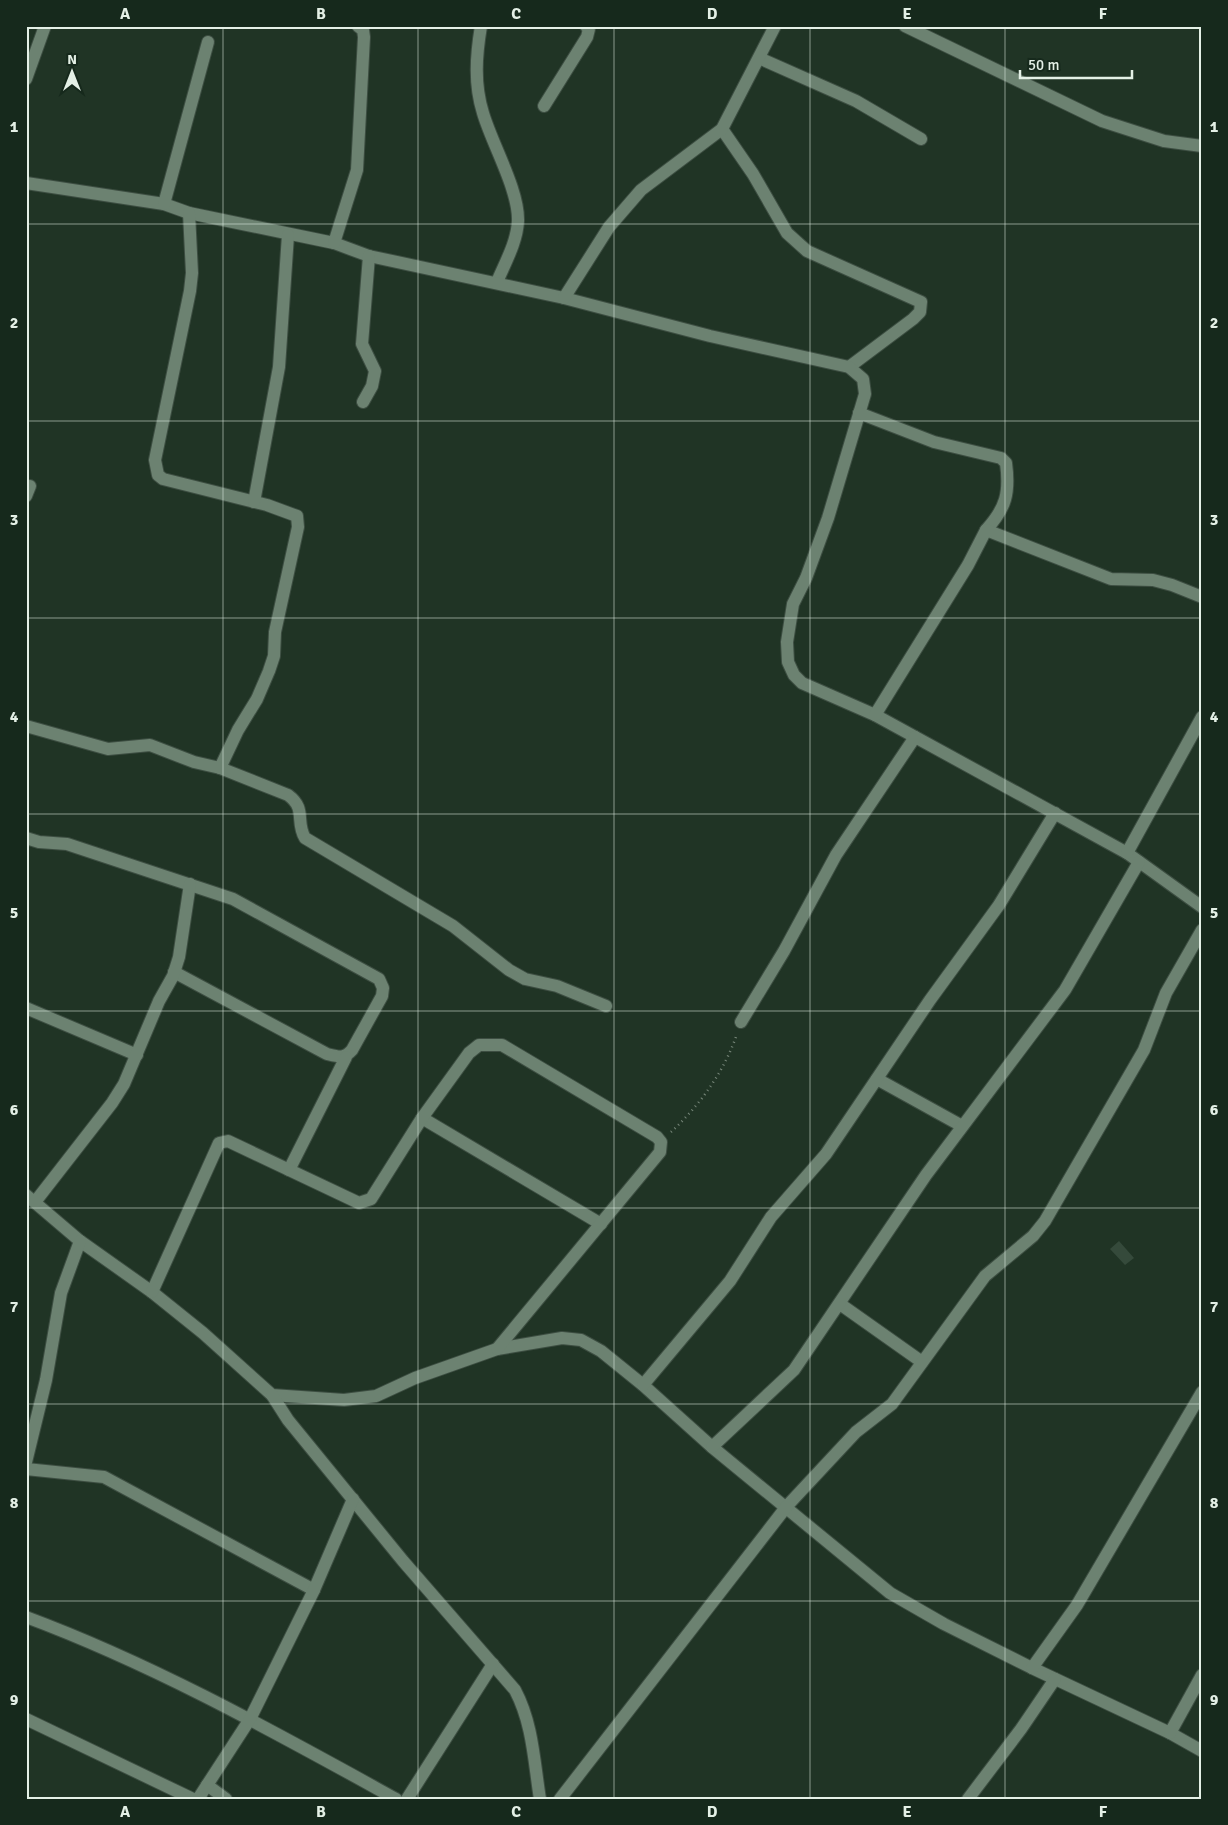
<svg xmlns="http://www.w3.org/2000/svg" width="1228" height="1825" font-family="Signika,sans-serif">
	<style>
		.building { fill: #354a3b }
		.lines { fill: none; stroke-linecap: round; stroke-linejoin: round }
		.minor-casing { stroke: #3d4e42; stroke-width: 14 }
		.path { stroke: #77877a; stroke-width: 2.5; stroke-dasharray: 1 4; stroke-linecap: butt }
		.minor { stroke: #6c8271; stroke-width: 12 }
		.grid { fill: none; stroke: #e4f0e6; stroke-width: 1; stroke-opacity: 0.55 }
		.neatline { fill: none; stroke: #e4f0e6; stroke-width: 2 }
		.grid-label { font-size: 16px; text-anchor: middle; font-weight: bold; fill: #e4f0e6 }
	</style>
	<rect width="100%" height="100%" fill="#203425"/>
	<path class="building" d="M 1119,1241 L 1134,1258 L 1125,1265 L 1110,1249 Z"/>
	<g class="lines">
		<defs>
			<g id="minor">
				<path d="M 481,26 C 476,56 474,84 483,113 C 492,144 519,190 518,221 C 517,242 505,263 497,282"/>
				<path d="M 905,26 L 1102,121 L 1164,141 L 1202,146"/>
				<path d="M 759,58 L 856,101 L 921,139"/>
				<path d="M 26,79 L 45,26"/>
				<path d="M 544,106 L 587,37 L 589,29 L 586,26"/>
				<path d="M 722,129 L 753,174 L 787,233 L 807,251 L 921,302 L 920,312 L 913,319 L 849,367"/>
				<path d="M 26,183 L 164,204 L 189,213 L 334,243 L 369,256 L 564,298 L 710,336 L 849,367 L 863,379 L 865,394 L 828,518 L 806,578 L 793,604 L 787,642 L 788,662 L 794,675 L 802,683 L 875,715 L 1127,853 L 1202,907"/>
				<path d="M 164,204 L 208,42"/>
				<path d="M 189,213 L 192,273 L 190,291 L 155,460 L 158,475 L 163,479 L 267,505 L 297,516 L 298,527 L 275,632 L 274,656 L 269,671 L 257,699 L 238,730 L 220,768"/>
				<path d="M 334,243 L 357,170 L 364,37 L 363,30 L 358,26"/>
				<path d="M 564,298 L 609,227 L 641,190 L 722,129 L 775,26"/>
				<path d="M 363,402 L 372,386 L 375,371 L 362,344 L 369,256"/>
				<path d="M 859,413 L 934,442 L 1001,458 L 1006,463 C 1010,493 1006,508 986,530"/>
				<path d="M 26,496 L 30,486"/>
				<path d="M 254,502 L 279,367 L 288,235"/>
				<path d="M 875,715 L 968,565 L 986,530 L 1111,579 L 1153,580 L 1172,585 L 1202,597"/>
				<path d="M 26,726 L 108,749 L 150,745 L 194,762 L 220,768 L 288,795 C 307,809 295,821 305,838 L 453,926 L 509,970 L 525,979 L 557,986 L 606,1006"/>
				<path d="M 26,838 L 39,842 L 67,844 L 233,899 L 379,979 L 383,988 L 382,996 L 352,1050 C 344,1059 339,1057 327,1054 L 174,972"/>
				<path d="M 1127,853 L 1202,717"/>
				<path d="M 26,1008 L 137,1055"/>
				<path d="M 741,1022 L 784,951 L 836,855 L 915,737"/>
				<path d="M 877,1079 L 962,1126"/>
				<path d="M 422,1118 L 601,1224"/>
				<path d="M 289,1170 L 346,1057"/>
				<path d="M 26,1195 L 80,1241 L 152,1292 L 203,1333 L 272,1395 L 344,1400 L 376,1396 L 415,1378 L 497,1349 L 562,1338 L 581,1340 L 601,1351 L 643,1385 L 712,1447 L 890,1593 L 944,1624 L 1032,1668 L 1170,1733 L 1202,1751"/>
				<path d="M 35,1202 L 112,1103 L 124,1084 L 159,1001 L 173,976 L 179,957 L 190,884"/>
				<path d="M 152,1292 L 219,1143 L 228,1141 L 359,1203 L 371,1199 L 422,1118 L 469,1053 L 479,1045 L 502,1045 L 657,1137 L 661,1142 L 660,1152 L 497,1349"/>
				<path d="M 840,1304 L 922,1362"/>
				<path d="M 643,1385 L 730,1281 L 771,1217 L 826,1154 L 930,1000 L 999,905 L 1055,813"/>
				<path d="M 272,1395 L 288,1420 L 403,1561 L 515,1690 C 533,1724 534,1762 540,1799"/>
				<path d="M 712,1447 L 794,1370 L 926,1175 L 1065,990 L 1139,862"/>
				<path d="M 26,1462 L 46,1380 L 61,1293 L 80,1241"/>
				<path d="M 26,1469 L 104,1477 L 314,1590"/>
				<path d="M 26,1617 C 155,1665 276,1733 396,1799"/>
				<path d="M 1032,1668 L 1077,1605 L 1202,1392"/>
				<path d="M 26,1719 L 193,1799"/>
				<path d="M 1170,1733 L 1202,1675"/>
				<path d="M 207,1785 L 226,1799"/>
				<path d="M 198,1799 L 250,1719 L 314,1590 L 353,1499"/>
				<path d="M 407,1799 L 493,1664"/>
				<path d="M 560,1799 L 787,1506 L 856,1432 L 892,1404 L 985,1276 L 1033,1236 L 1045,1221 L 1144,1050 L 1166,993 L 1202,930"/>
				<path d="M 968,1799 L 1021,1729 L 1055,1679"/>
			</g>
		</defs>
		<use href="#minor" class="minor-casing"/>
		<path class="path" d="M 671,1132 C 700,1105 724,1072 737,1034"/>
		<use href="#minor" class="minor"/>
	</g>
	<path class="grid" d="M 223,26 L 223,1799M 418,26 L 418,1799M 614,26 L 614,1799M 810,26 L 810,1799M 1005,26 L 1005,1799M 26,224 L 1202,224M 26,421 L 1202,421M 26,618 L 1202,618M 26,814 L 1202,814M 26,1011 L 1202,1011M 26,1208 L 1202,1208M 26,1404 L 1202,1404M 26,1601 L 1202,1601"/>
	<rect width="1228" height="1825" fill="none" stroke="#16291c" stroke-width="55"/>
	<g transform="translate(72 72)" stroke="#16291c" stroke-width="4" paint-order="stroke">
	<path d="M0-4L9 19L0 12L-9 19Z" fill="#e4f0e6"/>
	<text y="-8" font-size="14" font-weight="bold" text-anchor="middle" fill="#e4f0e6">N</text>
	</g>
	<path d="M1020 70v8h112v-8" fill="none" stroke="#e4f0e6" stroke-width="2.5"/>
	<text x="1028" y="70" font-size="15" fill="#e4f0e6" stroke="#16291c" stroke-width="4" paint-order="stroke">50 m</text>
	<rect x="28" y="28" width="1172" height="1770" class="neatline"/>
	<g class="grid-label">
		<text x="125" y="19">A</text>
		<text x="321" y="19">B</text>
		<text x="516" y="19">C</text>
		<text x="712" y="19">D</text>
		<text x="907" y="19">E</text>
		<text x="1103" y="19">F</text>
		<text x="14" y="132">1</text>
		<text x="1214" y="132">1</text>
		<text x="14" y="328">2</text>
		<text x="1214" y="328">2</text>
		<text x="14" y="525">3</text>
		<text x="1214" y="525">3</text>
		<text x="14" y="722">4</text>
		<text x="1214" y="722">4</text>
		<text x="14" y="918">5</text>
		<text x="1214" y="918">5</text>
		<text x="14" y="1115">6</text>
		<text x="1214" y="1115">6</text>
		<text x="14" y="1312">7</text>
		<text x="1214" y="1312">7</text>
		<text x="14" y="1508">8</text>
		<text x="1214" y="1508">8</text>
		<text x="14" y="1705">9</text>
		<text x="1214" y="1705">9</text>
		<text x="125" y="1817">A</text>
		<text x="321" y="1817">B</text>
		<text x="516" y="1817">C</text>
		<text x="712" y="1817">D</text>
		<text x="907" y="1817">E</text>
		<text x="1103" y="1817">F</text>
	</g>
</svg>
